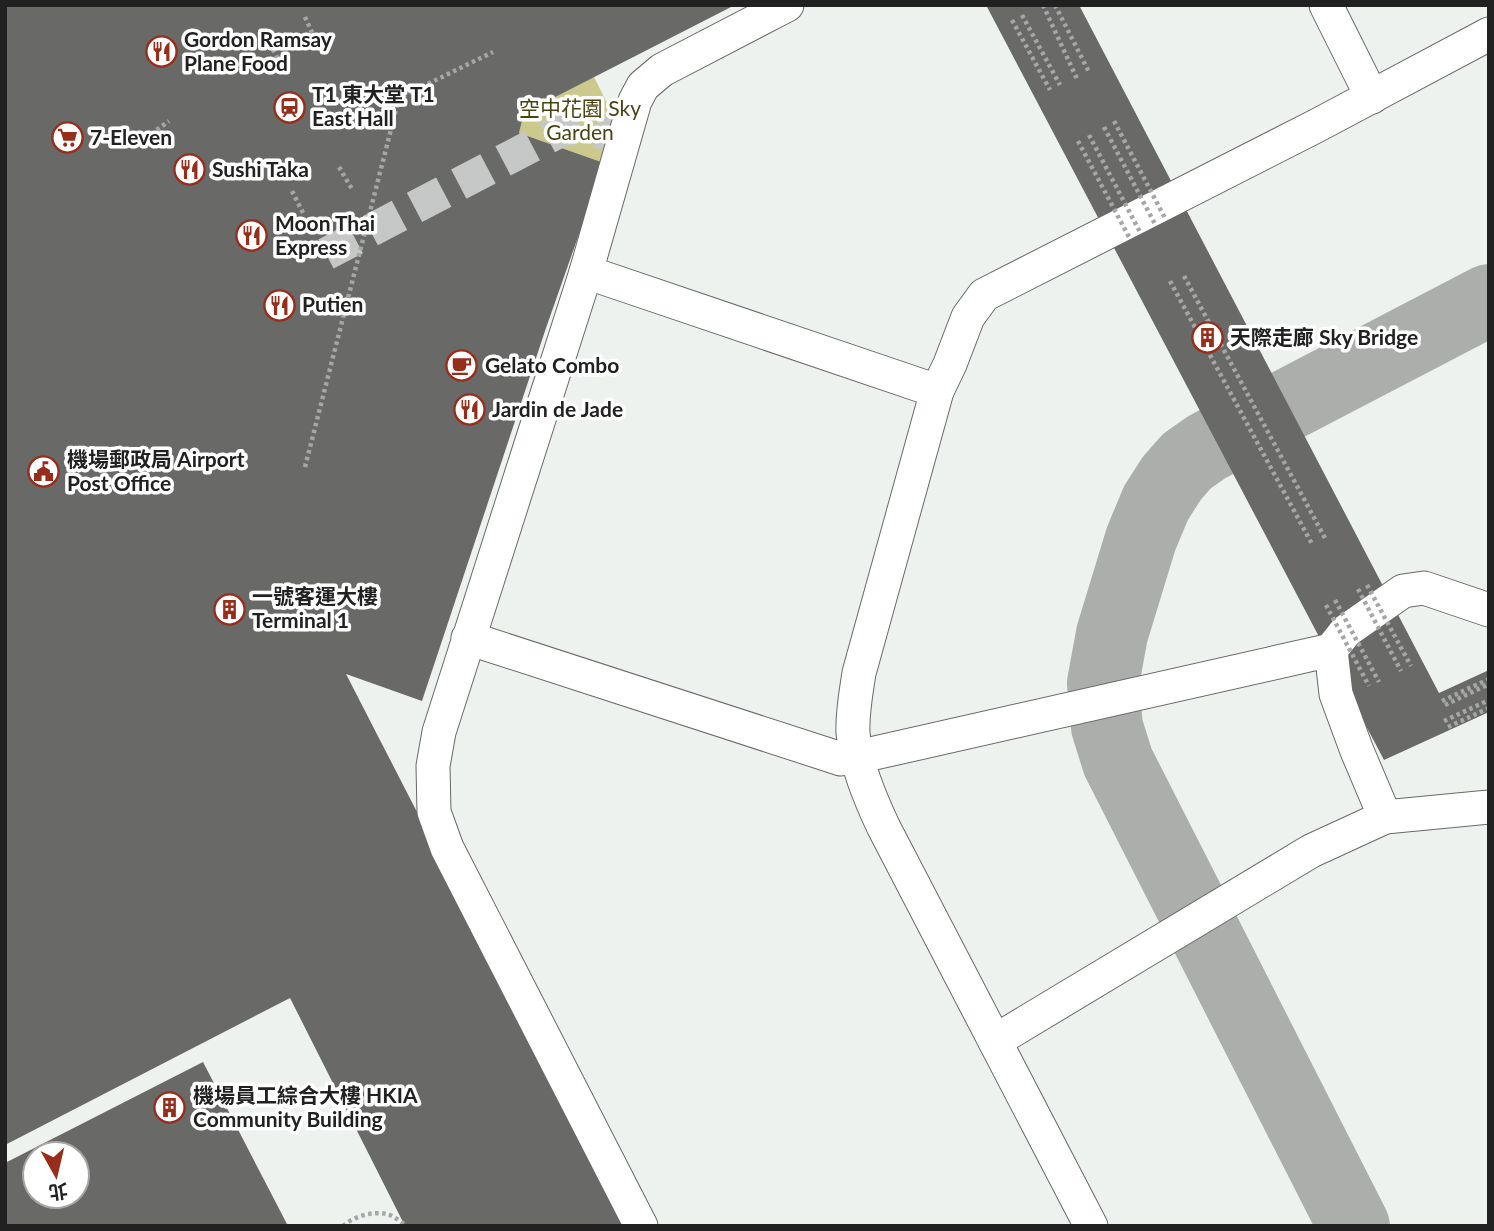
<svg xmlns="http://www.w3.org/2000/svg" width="1494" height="1231" font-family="Lato,'Noto Sans TC',sans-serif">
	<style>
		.green { fill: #ccc98d }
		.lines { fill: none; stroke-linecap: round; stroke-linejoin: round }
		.taxiway { stroke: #acaeac; stroke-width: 72 }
		.building { fill: #696a67; fill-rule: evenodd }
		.minor-tunnel { stroke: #c5c8c6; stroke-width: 33; stroke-dasharray: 33 17; stroke-linecap: butt }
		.minor-casing { stroke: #676a68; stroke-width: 35 }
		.path { stroke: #a4a7a5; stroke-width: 4.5; stroke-dasharray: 3.5 3.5; stroke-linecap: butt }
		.minor { stroke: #fff; stroke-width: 33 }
		.path-bridge { stroke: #a4a7a5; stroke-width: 4.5; stroke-dasharray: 3.5 3.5; stroke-linecap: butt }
		.labels { text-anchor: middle; stroke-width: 7; stroke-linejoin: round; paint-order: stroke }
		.poi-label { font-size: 21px; font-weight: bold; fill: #202120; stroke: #fff; text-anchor: start }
		.park-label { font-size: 21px; fill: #494513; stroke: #fff }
	</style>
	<rect width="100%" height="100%" fill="#eef2ef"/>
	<path class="green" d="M 594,77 L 617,123 L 604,163 L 519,133 L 524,113 Z"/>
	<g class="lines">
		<path class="taxiway" d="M 1354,1226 L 1118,762 L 1107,727 L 1103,683 L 1112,634 L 1141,539 L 1156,503 L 1172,478 L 1187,461 L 1207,447 L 1489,300"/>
	</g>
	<g class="building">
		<path d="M 5,5 L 735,5 L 524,113 L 519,133 L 604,163 L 546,328 L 422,701 L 346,674 L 630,1226 L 405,1226 L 290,998 L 5,1145 Z"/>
		<path d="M 986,5 L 1079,5 L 1439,693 L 1489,670 L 1489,712 L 1384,760 Z"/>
		<path d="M 203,1062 L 288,1226 L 5,1226 L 5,1163 ZM 35,1154 L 77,1154 L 77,1196 L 35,1196 Z"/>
	</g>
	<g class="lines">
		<path class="minor-tunnel" d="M 326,254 L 560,131 L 571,128 L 616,135"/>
		<defs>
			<g id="minor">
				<path d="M 1326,5 L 1372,97"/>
				<path d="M 586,272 L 937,391"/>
				<path d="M 1489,610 L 1424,588 L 1403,591 L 1346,631 L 1331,650 L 1336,694 L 1357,751 L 1385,817 L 1489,807"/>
				<path d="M 468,638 L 841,759 L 857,757 L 1331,650"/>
				<path d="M 995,1041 L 1311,851 L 1385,817"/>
				<path d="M 641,1226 L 447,848 L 434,812 L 433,766 L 439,732 L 586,272 L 635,101 L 643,86 L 662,70 L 787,5"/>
				<path d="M 1091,1226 L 883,826 C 870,798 856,765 853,733 C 852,713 856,693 859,673 L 937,391 L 950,364 L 968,317 L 984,295 L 1318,125 L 1489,34"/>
			</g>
		</defs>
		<use href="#minor" class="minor-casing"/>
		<g class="path">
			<path d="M 1043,5 L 1077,79"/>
			<path d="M 1055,5 L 1089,72"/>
			<path d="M 1022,15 L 1060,85"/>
			<path d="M 305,17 L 318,46"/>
			<path d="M 1012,20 L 1050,90"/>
			<path d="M 266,37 L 283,68"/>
			<path d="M 151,134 L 169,121"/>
			<path d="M 339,167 L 352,189"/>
			<path d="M 292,191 L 304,215"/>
			<path d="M 1184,276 L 1326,540"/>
			<path d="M 1170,281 L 1312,544"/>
			<path d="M 305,467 L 399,98 L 493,52"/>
			<path d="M 1442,701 L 1489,679"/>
			<path d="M 1445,705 L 1489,684"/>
			<path d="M 1444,721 L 1489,700"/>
			<path d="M 1448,727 L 1489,708"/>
			<path d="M 343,1226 C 354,1216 373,1211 387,1214 C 394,1216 401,1222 407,1226"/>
		</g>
		<use href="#minor" class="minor"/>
		<g class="path-bridge">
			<path d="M 1114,121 L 1166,220"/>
			<path d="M 1104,127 L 1156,226"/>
			<path d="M 1089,135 L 1141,234"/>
			<path d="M 1078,141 L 1130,239"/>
			<path d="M 1367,585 L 1411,666"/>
			<path d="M 1358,589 L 1401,671"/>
			<path d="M 1335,600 L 1379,682"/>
			<path d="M 1326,605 L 1369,686"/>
		</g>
	</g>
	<defs>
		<symbol id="restaurant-ring" viewBox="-11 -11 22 22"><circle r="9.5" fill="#fff" stroke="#972d1b" stroke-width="1.5"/><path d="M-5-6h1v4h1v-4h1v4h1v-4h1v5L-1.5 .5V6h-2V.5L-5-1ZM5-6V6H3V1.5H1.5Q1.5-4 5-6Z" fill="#972d1b"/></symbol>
		<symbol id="station-ring" viewBox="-11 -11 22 22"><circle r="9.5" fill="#fff" stroke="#972d1b" stroke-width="1.5"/><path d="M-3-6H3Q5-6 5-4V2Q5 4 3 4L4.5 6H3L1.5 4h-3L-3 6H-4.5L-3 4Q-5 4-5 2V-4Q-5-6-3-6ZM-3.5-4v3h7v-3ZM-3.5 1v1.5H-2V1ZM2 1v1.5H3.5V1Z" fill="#972d1b"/></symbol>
		<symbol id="supermarket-ring" viewBox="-11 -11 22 22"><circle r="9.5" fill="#fff" stroke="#972d1b" stroke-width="1.5"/><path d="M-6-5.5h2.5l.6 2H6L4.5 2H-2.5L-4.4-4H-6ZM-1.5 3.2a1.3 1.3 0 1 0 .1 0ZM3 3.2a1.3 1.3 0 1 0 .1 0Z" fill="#972d1b"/></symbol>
		<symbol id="building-ring" viewBox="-11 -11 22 22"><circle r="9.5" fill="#fff" stroke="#972d1b" stroke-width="1.5"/><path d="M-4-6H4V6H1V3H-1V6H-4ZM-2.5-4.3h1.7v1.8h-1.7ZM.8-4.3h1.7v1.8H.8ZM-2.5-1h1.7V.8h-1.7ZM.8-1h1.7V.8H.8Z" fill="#972d1b"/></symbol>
		<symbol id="cafe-ring" viewBox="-11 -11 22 22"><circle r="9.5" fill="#fff" stroke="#972d1b" stroke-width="1.5"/><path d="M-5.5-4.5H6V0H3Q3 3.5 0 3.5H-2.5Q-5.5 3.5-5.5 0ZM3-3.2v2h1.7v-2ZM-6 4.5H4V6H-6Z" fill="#972d1b"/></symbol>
		<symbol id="civic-ring" viewBox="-11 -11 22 22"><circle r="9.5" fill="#fff" stroke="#972d1b" stroke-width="1.5"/><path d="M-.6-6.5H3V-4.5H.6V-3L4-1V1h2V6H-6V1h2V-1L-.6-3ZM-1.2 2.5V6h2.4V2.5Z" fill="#972d1b"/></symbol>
	</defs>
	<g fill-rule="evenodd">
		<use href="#restaurant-ring" x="144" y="34" width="35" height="35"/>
		<use href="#station-ring" x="272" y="90" width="35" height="35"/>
		<use href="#supermarket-ring" x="50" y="120" width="35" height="35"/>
		<use href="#restaurant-ring" x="172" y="152" width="35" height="35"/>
		<use href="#restaurant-ring" x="234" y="218" width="35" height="35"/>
		<use href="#restaurant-ring" x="262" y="288" width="35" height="35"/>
		<use href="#building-ring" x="1190" y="320" width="35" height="35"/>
		<use href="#cafe-ring" x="444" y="348" width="35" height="35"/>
		<use href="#restaurant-ring" x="452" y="392" width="35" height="35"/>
		<use href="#civic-ring" x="26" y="454" width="35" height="35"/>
		<use href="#building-ring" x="212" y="592" width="35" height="35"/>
		<use href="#building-ring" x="152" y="1090" width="35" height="35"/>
	</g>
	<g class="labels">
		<g class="poi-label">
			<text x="184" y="47">Gordon Ramsay<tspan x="184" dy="24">Plane Food</tspan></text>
			<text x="312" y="102">T1 東大堂 T1<tspan x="312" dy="24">East Hall</tspan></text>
			<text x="90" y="145">7-Eleven</text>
			<text x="212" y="177">Sushi Taka</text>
			<text x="275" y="231">Moon Thai<tspan x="275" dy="24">Express</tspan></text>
			<text x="302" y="312">Putien</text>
			<text x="1230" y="345">天際走廊 Sky Bridge</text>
			<text x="485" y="373">Gelato Combo</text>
			<text x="492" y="417">Jardin de Jade</text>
			<text x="67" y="467">機場郵政局 Airport<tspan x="67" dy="24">Post Office</tspan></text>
			<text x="252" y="604">一號客運大樓<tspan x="252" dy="24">Terminal 1</tspan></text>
			<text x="193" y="1103">機場員工綜合大樓 HKIA<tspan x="193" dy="24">Community Building</tspan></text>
		</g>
		<g class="park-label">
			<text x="580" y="116">空中花園 Sky<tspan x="580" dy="24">Garden</tspan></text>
		</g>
	</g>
	<rect width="1494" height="1231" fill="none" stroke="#202120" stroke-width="14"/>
	<g transform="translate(56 1175) rotate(172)"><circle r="33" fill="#ffffff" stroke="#a6a6a6" stroke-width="2"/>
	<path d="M0-5L12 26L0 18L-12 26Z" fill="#972d1b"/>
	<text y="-10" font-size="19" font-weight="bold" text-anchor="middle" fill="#202120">北</text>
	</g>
</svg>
